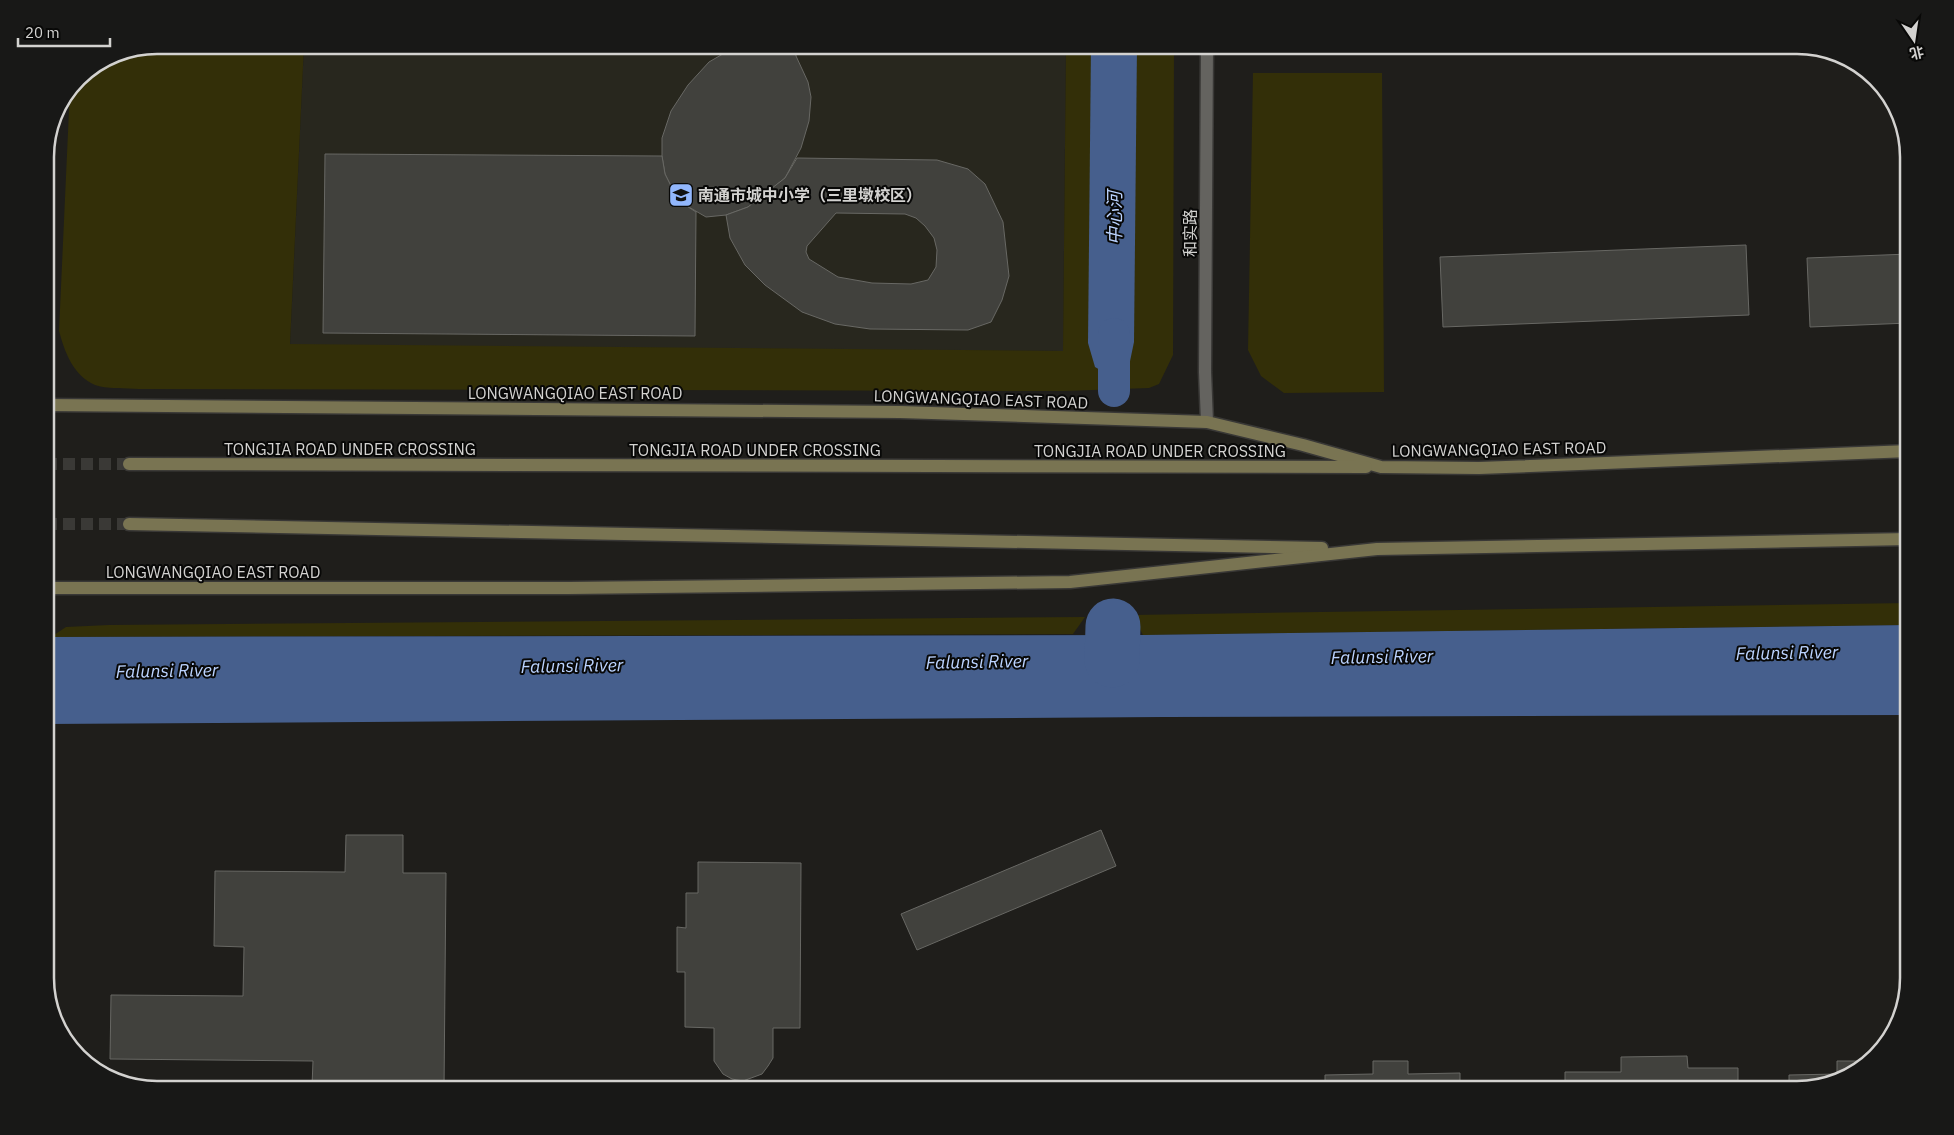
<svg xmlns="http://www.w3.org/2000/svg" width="1954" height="1135" font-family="'IBM Plex Sans','Noto Sans SC',sans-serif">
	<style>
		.built { fill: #28271e }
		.green { fill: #332f08 }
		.water { fill: #465f8d }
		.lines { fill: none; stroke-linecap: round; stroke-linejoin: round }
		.canal { stroke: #465f8d; stroke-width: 32 }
		.river { stroke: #465f8d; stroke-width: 55 }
		.building { fill: #41413d; stroke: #686864; fill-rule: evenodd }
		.secondary-tunnel { stroke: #3a3936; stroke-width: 12; stroke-dasharray: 12 6; stroke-linecap: butt }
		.tertiary-casing { stroke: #393836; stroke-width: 15 }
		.secondary-casing { stroke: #393836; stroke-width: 15 }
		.tertiary { stroke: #64635f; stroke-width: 12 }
		.secondary { stroke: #797452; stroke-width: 12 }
		.labels { text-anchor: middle; stroke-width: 4; stroke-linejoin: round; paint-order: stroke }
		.poi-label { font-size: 16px; font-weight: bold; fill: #d3d2d0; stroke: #080807; text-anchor: start }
		.street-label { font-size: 16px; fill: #d3d2d0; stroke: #080807 }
		.water-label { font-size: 18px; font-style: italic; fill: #bbd3ff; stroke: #080807 }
		.rim { fill: none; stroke: #d3d2d0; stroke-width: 2.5 }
	</style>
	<rect width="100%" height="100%" fill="#1f1e1b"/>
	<path class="built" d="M 304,45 L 1066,45 L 1063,351 L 290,345 Z"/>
	<g class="green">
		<path d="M 157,45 L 304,45 L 290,344 L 1063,351 L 1066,45 L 1174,45 L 1173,355 L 1159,384 L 1149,388 L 1064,391 L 139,389 C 127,388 105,389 95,385 C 73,375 65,353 59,331 L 70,88 L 78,77 L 114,53 Z"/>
		<path d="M 1253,73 L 1382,73 L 1384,392 L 1284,393 L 1261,376 L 1248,350 Z"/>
		<path d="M 1909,603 L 1909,625 L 1143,635 L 1132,615 Z"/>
		<path d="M 1085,617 L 1073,634 L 51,637 L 66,627 L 109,625 Z"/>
	</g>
	<g class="water">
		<path d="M 1091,45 L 1137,45 L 1134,342 L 1129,366 L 1114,378 L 1095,367 L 1088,343 Z"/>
		<path d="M 1909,625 L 1909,715 L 1163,717 L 45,724 L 45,637 L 1143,635 Z"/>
	</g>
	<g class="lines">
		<path class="canal" d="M 1114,391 L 1114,334"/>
		<path class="river" d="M 1112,660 L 1113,626"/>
	</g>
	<g class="building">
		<path d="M 744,45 L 796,45 L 796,56 L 808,82 L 811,97 L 809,121 L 801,148 L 785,178 L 748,207 L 726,215 L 706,217 L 682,203 L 672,188 L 665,174 L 662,156 L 662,138 L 671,111 L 688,85 L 709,62 L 733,48 Z"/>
		<path d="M 325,154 L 662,156 L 665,174 L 672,188 L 682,203 L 696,212 L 695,336 L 323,333 Z"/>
		<path d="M 797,158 L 937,160 L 968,169 L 985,184 L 1003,222 L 1009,276 L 1002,300 L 991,322 L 968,330 L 870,329 L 835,324 L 802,312 L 765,285 L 745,265 L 730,238 L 726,215 L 748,207 L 767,192 L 785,178 ZM 836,213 L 905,214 L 916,218 L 925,226 L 934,238 L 937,250 L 936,267 L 928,280 L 911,284 L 872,283 L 838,277 L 809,259 L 806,252 L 807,246 Z"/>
		<path d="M 1746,245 L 1749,315 L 1443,327 L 1440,257 Z"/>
		<path d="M 1909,254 L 1909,323 L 1810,327 L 1807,258 Z"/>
		<path d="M 1101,830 L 1116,866 L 917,950 L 901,914 Z"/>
		<path d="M 346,835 L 403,835 L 403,873 L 446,873 L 444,1090 L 342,1090 L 342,1086 L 312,1086 L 313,1061 L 110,1059 L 111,995 L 243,996 L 244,947 L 214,946 L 215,871 L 345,872 Z"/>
		<path d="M 698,862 L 801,863 L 800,1028 L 773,1028 L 773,1058 L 768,1066 L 762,1074 L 743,1081 L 732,1079 L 723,1074 L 714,1061 L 714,1028 L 685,1027 L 685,972 L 677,972 L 677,927 L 686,928 L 686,893 L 698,893 Z"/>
		<path d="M 1687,1056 L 1688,1068 L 1738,1068 L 1738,1090 L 1565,1090 L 1565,1072 L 1621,1072 L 1621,1057 Z"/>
		<path d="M 1373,1061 L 1408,1061 L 1408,1074 L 1460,1073 L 1460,1090 L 1325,1090 L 1325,1075 L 1373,1074 Z"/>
		<path d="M 1837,1061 L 1867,1061 L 1853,1075 L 1798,1090 L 1789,1090 L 1789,1075 L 1837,1074 Z"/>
	</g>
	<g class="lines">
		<g class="secondary-tunnel">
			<path d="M 45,464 L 129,464"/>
			<path d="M 45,524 L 129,524"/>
		</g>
		<defs>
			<path id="tertiary" d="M 1207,45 L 1205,372 L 1207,422"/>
			<g id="secondary">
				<path d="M 45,405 L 900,412 L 1207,422 L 1303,445 L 1381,467 L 1479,468 L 1909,451"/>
				<path d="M 129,464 L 1366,467"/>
				<path d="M 129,524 L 1322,548"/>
				<path d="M 45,588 L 569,588 L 1070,582 L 1377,549 L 1909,539"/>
			</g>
		</defs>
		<use href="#tertiary" class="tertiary-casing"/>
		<use href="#secondary" class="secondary-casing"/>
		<use href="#tertiary" class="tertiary"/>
		<use href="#secondary" class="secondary"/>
	</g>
	<defs>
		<symbol id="school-square" viewBox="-11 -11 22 22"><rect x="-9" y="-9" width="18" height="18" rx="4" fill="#92b7fd" stroke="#080807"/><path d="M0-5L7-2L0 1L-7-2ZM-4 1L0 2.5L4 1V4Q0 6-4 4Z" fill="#111"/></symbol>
	</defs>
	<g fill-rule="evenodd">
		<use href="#school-square" x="667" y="181" width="28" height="28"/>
	</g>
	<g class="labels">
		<g class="poi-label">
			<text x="698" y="201">南通市城中小学（三里墩校区）</text>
		</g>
		<g class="street-label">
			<text transform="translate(1190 233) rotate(-90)" y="6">和实路</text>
			<text x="575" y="399">LONGWANGQIAO EAST ROAD</text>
			<text transform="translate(981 399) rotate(2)" y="6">LONGWANGQIAO EAST ROAD</text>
			<text x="350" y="455">TONGJIA ROAD UNDER CROSSING</text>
			<text transform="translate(1499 449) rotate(-1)" y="6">LONGWANGQIAO EAST ROAD</text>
			<text x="755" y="456">TONGJIA ROAD UNDER CROSSING</text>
			<text x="1160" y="457">TONGJIA ROAD UNDER CROSSING</text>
			<text x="213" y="578">LONGWANGQIAO EAST ROAD</text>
		</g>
		<g class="water-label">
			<text transform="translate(1115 218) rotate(-90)" y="6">中心河</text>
			<text transform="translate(1787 653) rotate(-1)" y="6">Falunsi River</text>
			<text transform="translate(1382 657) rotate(-1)" y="6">Falunsi River</text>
			<text transform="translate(977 662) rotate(-1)" y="6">Falunsi River</text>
			<text transform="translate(572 666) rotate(-1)" y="6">Falunsi River</text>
			<text transform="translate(167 671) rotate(-1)" y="6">Falunsi River</text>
		</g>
	</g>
	<path d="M0 0H1954V1135H0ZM157 54H1797A103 103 0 0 1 1900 157V978A103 103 0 0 1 1797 1081H157A103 103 0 0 1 54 978V157A103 103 0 0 1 157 54Z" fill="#181817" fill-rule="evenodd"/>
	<path class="rim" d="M157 54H1797A103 103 0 0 1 1900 157V978A103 103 0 0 1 1797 1081H157A103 103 0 0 1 54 978V157A103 103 0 0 1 157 54Z"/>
	<g transform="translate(1914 40) rotate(167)" stroke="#080807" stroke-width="4" paint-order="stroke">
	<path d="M0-4L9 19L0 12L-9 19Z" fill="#d3d2d0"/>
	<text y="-8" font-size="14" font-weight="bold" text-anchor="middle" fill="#d3d2d0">北</text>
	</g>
	<path d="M18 38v8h92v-8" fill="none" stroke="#d3d2d0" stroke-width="2.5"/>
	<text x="25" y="38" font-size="15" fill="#d3d2d0" stroke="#080807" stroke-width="4" paint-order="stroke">20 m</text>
</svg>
